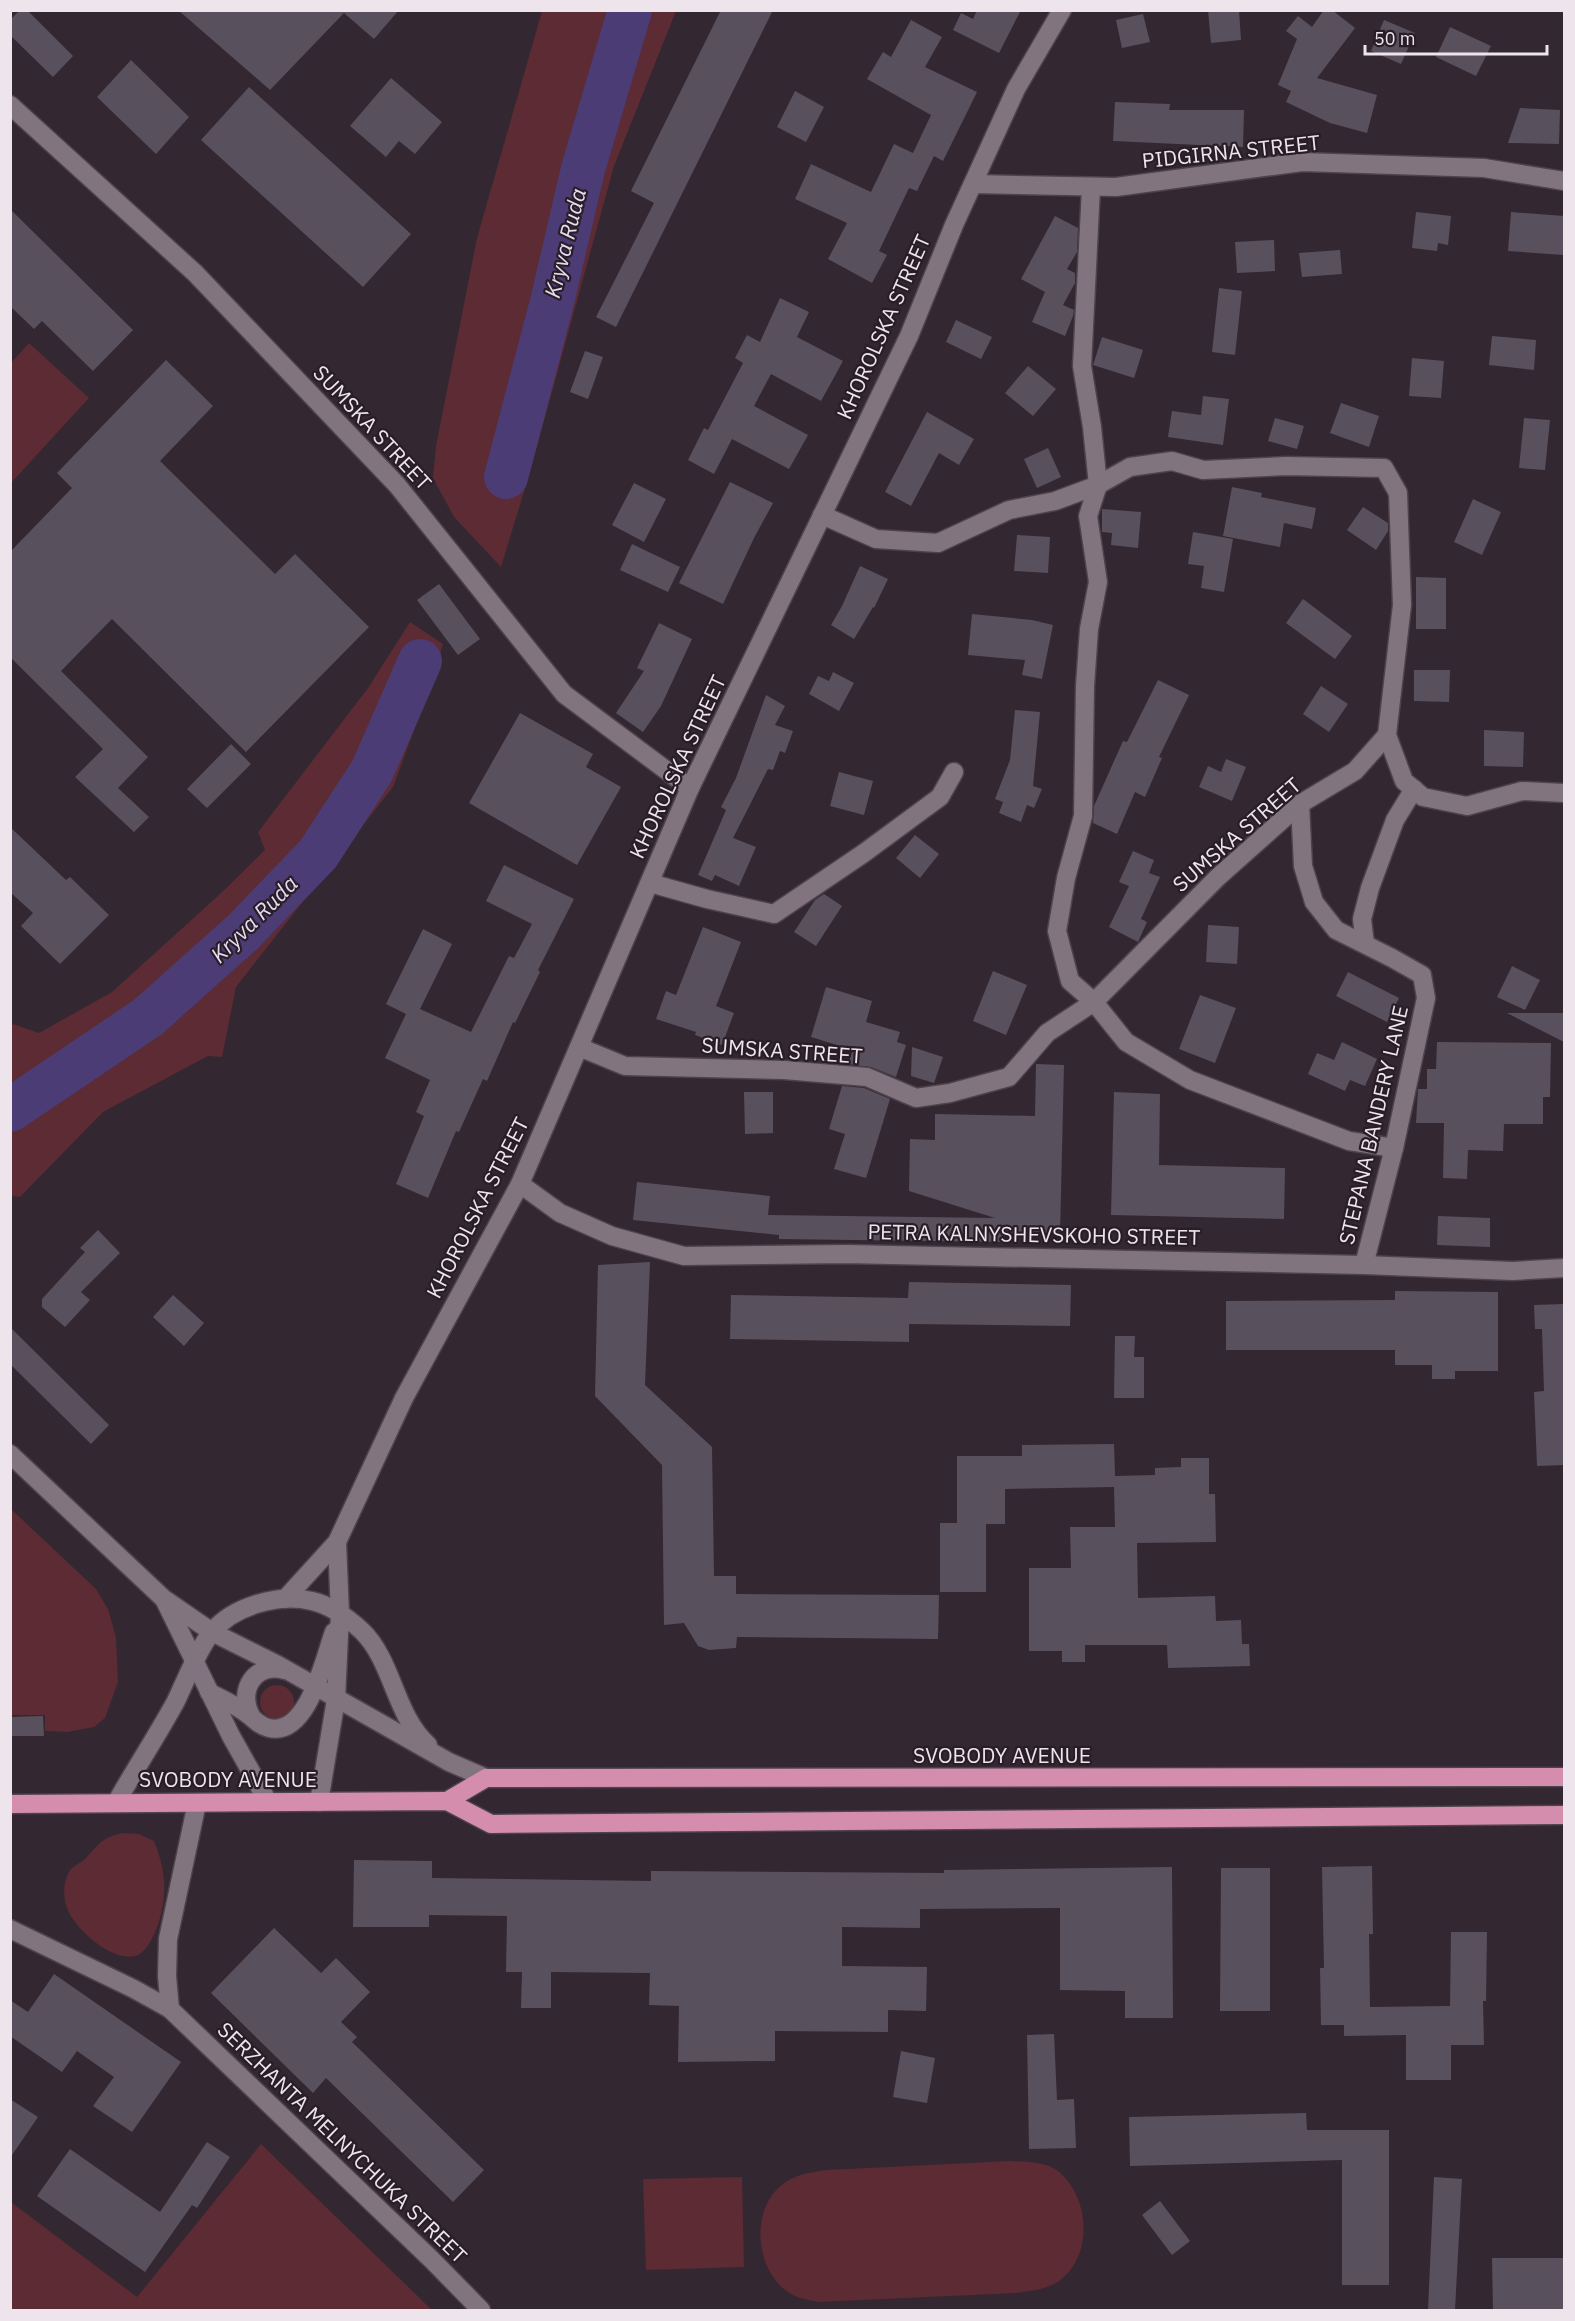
<svg xmlns="http://www.w3.org/2000/svg" width="1575" height="2321" font-family="'IBM Plex Sans',sans-serif">
	<style>
		.green { fill: #5c2b33 }
		.lines { fill: none; stroke-linecap: round; stroke-linejoin: round }
		.river { stroke: #4b3c75; stroke-width: 44 }
		.building { fill: #59505e }
		.street-casing { stroke: #4d434b; stroke-width: 21 }
		.secondary-casing { stroke: #4d434b; stroke-width: 21 }
		.highway-casing { stroke: #4d434b; stroke-width: 21 }
		.street { stroke: #82747f; stroke-width: 18 }
		.secondary { stroke: #82747f; stroke-width: 18 }
		.highway { stroke: #d48dac; stroke-width: 18 }
		.labels { text-anchor: middle; stroke-width: 4.5; stroke-linejoin: round; paint-order: stroke }
		.street-label { font-size: 21px; fill: #ede5eb; stroke: #291d27 }
		.water-label { font-size: 22px; font-style: italic; fill: #e1def0; stroke: #291d27 }
	</style>
	<rect width="100%" height="100%" fill="#332731"/>
	<g class="green">
		<path d="M 542,11 L 676,11 L 614,166 L 530,472 L 501,567 L 454,517 L 433,478 L 436,446 L 477,238 Z"/>
		<path d="M 29,343 L 89,398 L 11,483 L 11,363 Z"/>
		<path d="M 410,622 L 443,644 L 432,682 L 393,787 L 236,987 L 222,1057 L 208,1056 L 103,1112 L 20,1197 L 11,1196 L 11,1025 L 13,1024 L 39,1033 L 112,992 L 219,895 L 265,850 L 258,832 L 368,688 Z"/>
		<path d="M 10,1508 L 96,1589 L 108,1609 L 116,1637 L 118,1682 L 105,1718 L 94,1727 L 68,1732 L 45,1731 L 45,1715 L 11,1715 Z"/>
		<circle cx="277" cy="1702" r="17"/>
		<path d="M 122,1833 L 139,1834 L 154,1841 C 166,1871 168,1894 158,1925 C 154,1935 148,1950 138,1955 C 115,1965 74,1929 67,1908 C 63,1898 63,1882 69,1872 C 72,1866 81,1863 86,1858 C 100,1843 101,1838 122,1833 Z"/>
		<path d="M 261,2144 L 432,2310 L 11,2310 L 11,2202 L 137,2297 Z"/>
		<path d="M 1009,2161 C 1025,2162 1044,2161 1058,2171 C 1091,2197 1094,2260 1056,2283 C 1044,2290 1028,2291 1016,2293 L 818,2302 C 811,2300 802,2299 795,2296 C 755,2277 748,2210 783,2184 C 796,2174 812,2172 827,2170 Z"/>
		<path d="M 742,2177 L 744,2267 L 646,2270 L 643,2179 Z"/>
	</g>
	<g class="lines">
		<g class="river">
			<path d="M 506,477 L 552,302 L 583,169 L 630,10"/>
			<path d="M 10,1110 L 148,1017 L 243,932 L 318,854 L 372,771 L 420,661"/>
		</g>
	</g>
	<g class="building">
		<path d="M 20,10 L 27,10 L 73,56 L 53,77 L 10,35 L 10,20 Z"/>
		<path d="M 178,10 L 399,10 L 374,39 L 344,13 L 270,90 Z"/>
		<path d="M 721,10 L 773,10 L 616,327 L 596,317 L 654,203 L 631,191 Z"/>
		<path d="M 977,10 L 1021,10 L 999,53 L 953,30 L 961,13 L 973,19 Z"/>
		<path d="M 1208,10 L 1239,10 L 1241,40 L 1211,43 Z"/>
		<path d="M 1324,10 L 1332,10 L 1355,28 L 1317,78 L 1377,95 L 1367,133 L 1330,123 L 1286,102 L 1291,91 L 1278,85 L 1297,39 L 1286,31 L 1298,16 L 1312,27 Z"/>
		<path d="M 1143,14 L 1150,42 L 1122,48 L 1116,20 Z"/>
		<path d="M 911,20 L 942,37 L 925,67 L 977,92 L 943,161 L 934,156 L 917,191 L 909,188 L 879,251 L 887,255 L 872,283 L 828,259 L 847,223 L 795,199 L 811,164 L 871,192 L 894,144 L 913,153 L 931,115 L 867,79 L 883,52 L 891,57 Z"/>
		<path d="M 1384,20 L 1415,33 L 1401,64 L 1371,51 Z"/>
		<path d="M 1450,27 L 1491,46 L 1476,76 L 1436,57 Z"/>
		<path d="M 131,60 L 189,117 L 156,154 L 97,97 Z"/>
		<path d="M 391,78 L 442,122 L 415,154 L 399,141 L 386,157 L 350,126 Z"/>
		<path d="M 249,87 L 411,234 L 363,287 L 201,140 Z"/>
		<path d="M 795,91 L 824,107 L 806,142 L 777,127 Z"/>
		<path d="M 1115,102 L 1170,104 L 1169,110 L 1244,110 L 1243,147 L 1113,141 Z"/>
		<path d="M 1520,108 L 1560,110 L 1559,144 L 1508,143 Z"/>
		<path d="M 10,209 L 133,330 L 93,371 L 42,321 L 34,329 L 10,306 Z"/>
		<path d="M 1416,212 L 1451,216 L 1448,245 L 1438,243 L 1437,251 L 1412,248 Z"/>
		<path d="M 1511,212 L 1564,216 L 1564,255 L 1508,251 Z"/>
		<path d="M 1055,216 L 1078,228 L 1077,252 L 1067,269 L 1075,273 L 1075,283 L 1063,305 L 1074,310 L 1073,316 L 1065,336 L 1032,322 L 1045,292 L 1021,279 Z"/>
		<path d="M 1274,240 L 1275,271 L 1237,273 L 1235,242 Z"/>
		<path d="M 1340,250 L 1342,274 L 1302,277 L 1299,253 Z"/>
		<path d="M 1219,288 L 1242,291 L 1235,355 L 1212,352 Z"/>
		<path d="M 780,298 L 809,312 L 797,337 L 843,361 L 821,401 L 771,374 L 754,406 L 808,435 L 789,469 L 732,439 L 714,474 L 688,460 L 704,428 L 708,430 L 743,363 L 735,358 L 747,335 L 760,342 Z"/>
		<path d="M 956,320 L 992,337 L 981,359 L 946,342 Z"/>
		<path d="M 1492,336 L 1536,340 L 1534,370 L 1489,365 Z"/>
		<path d="M 1102,337 L 1143,350 L 1134,378 L 1093,365 Z"/>
		<path d="M 585,351 L 603,357 L 588,399 L 570,392 Z"/>
		<path d="M 1412,358 L 1444,361 L 1441,398 L 1409,396 Z"/>
		<path d="M 166,360 L 213,406 L 160,461 L 275,574 L 295,554 L 369,627 L 246,752 L 112,619 L 61,671 L 148,757 L 118,788 L 149,817 L 134,832 L 75,777 L 103,749 L 10,657 L 10,552 L 72,488 L 57,473 Z"/>
		<path d="M 1028,366 L 1056,389 L 1033,416 L 1005,393 Z"/>
		<path d="M 1203,396 L 1229,399 L 1223,445 L 1168,437 L 1172,411 L 1201,415 Z"/>
		<path d="M 1341,403 L 1379,416 L 1369,447 L 1330,433 Z"/>
		<path d="M 927,412 L 974,439 L 959,465 L 939,453 L 911,506 L 885,492 Z"/>
		<path d="M 1275,418 L 1304,426 L 1297,449 L 1268,441 Z"/>
		<path d="M 1524,418 L 1550,420 L 1545,470 L 1519,468 Z"/>
		<path d="M 1048,448 L 1061,477 L 1037,488 L 1024,459 Z"/>
		<path d="M 730,482 L 773,503 L 754,538 L 723,604 L 679,583 Z"/>
		<path d="M 634,483 L 666,499 L 644,542 L 612,525 Z"/>
		<path d="M 1232,487 L 1262,493 L 1261,497 L 1316,508 L 1312,529 L 1284,523 L 1280,547 L 1223,536 Z"/>
		<path d="M 1473,499 L 1501,512 L 1482,555 L 1454,542 Z"/>
		<path d="M 1363,507 L 1388,523 L 1388,531 L 1376,550 L 1347,530 Z"/>
		<path d="M 1102,509 L 1141,512 L 1138,548 L 1111,545 L 1112,533 L 1102,532 Z"/>
		<path d="M 1193,532 L 1233,539 L 1224,592 L 1201,588 L 1204,566 L 1188,564 Z"/>
		<path d="M 1017,535 L 1050,537 L 1048,573 L 1014,571 Z"/>
		<path d="M 632,544 L 680,567 L 668,592 L 620,570 Z"/>
		<path d="M 860,566 L 888,579 L 874,608 L 873,607 L 854,639 L 831,625 L 842,606 Z"/>
		<path d="M 1416,577 L 1446,578 L 1446,629 L 1416,629 Z"/>
		<path d="M 439,584 L 480,639 L 458,655 L 417,600 Z"/>
		<path d="M 1303,599 L 1352,636 L 1335,659 L 1286,623 Z"/>
		<path d="M 972,614 L 1032,620 L 1053,625 L 1042,679 L 1022,675 L 1025,660 L 968,655 Z"/>
		<path d="M 659,623 L 692,639 L 661,706 L 643,732 L 616,713 L 644,671 L 637,668 Z"/>
		<path d="M 1414,670 L 1450,670 L 1449,702 L 1414,701 Z"/>
		<path d="M 833,672 L 854,683 L 839,711 L 809,694 L 818,676 L 829,681 Z"/>
		<path d="M 1158,680 L 1189,695 L 1159,757 L 1162,758 L 1145,797 L 1135,792 L 1117,834 L 1093,823 L 1094,806 L 1123,741 L 1127,742 Z"/>
		<path d="M 1321,686 L 1348,704 L 1329,732 L 1303,714 Z"/>
		<path d="M 766,695 L 785,706 L 775,725 L 793,731 L 785,753 L 780,751 L 773,770 L 768,769 L 733,838 L 756,847 L 739,886 L 715,875 L 712,881 L 698,875 L 726,810 L 721,807 L 736,778 Z"/>
		<path d="M 1015,710 L 1040,712 L 1033,786 L 1042,789 L 1034,808 L 1027,805 L 1021,822 L 999,813 L 1003,802 L 995,799 L 1010,760 Z"/>
		<path d="M 520,713 L 593,754 L 586,767 L 621,787 L 577,865 L 469,803 Z"/>
		<path d="M 1484,730 L 1524,732 L 1523,767 L 1484,766 Z"/>
		<path d="M 231,744 L 251,764 L 207,808 L 187,789 Z"/>
		<path d="M 1226,759 L 1246,767 L 1232,801 L 1199,787 L 1208,766 L 1221,772 Z"/>
		<path d="M 839,772 L 873,781 L 864,815 L 830,806 Z"/>
		<path d="M 10,827 L 66,880 L 70,877 L 109,915 L 60,964 L 21,926 L 33,913 L 10,892 Z"/>
		<path d="M 915,835 L 939,854 L 920,878 L 896,858 Z"/>
		<path d="M 1133,851 L 1154,860 L 1149,873 L 1160,877 L 1141,919 L 1147,922 L 1138,942 L 1109,927 L 1129,886 L 1119,882 Z"/>
		<path d="M 504,865 L 574,899 L 538,970 L 540,972 L 515,1023 L 513,1022 L 487,1081 L 483,1079 L 459,1132 L 456,1131 L 428,1198 L 396,1184 L 424,1116 L 416,1112 L 430,1080 L 385,1058 L 406,1014 L 386,1004 L 423,929 L 452,944 L 420,1009 L 471,1032 L 509,956 L 514,958 L 532,924 L 486,901 Z"/>
		<path d="M 824,894 L 842,906 L 816,946 L 794,932 L 815,900 Z"/>
		<path d="M 1208,925 L 1239,927 L 1237,964 L 1206,962 Z"/>
		<path d="M 703,927 L 741,942 L 716,1006 L 734,1013 L 722,1045 L 695,1035 L 696,1032 L 656,1019 L 666,991 L 676,995 Z"/>
		<path d="M 1512,966 L 1540,980 L 1525,1010 L 1497,997 Z"/>
		<path d="M 993,971 L 1027,985 L 1006,1035 L 973,1021 Z"/>
		<path d="M 1348,972 L 1399,998 L 1387,1022 L 1336,996 Z"/>
		<path d="M 826,987 L 872,1001 L 866,1022 L 900,1032 L 897,1042 L 906,1045 L 896,1077 L 871,1067 L 848,1064 L 853,1050 L 811,1037 Z"/>
		<path d="M 1200,995 L 1236,1008 L 1215,1063 L 1179,1049 Z"/>
		<path d="M 1507,1013 L 1564,1013 L 1564,1042 Z"/>
		<path d="M 1342,1042 L 1377,1059 L 1365,1086 L 1350,1080 L 1345,1091 L 1308,1074 L 1317,1053 L 1334,1060 Z"/>
		<path d="M 1437,1042 L 1551,1043 L 1550,1097 L 1543,1097 L 1543,1124 L 1504,1124 L 1503,1151 L 1468,1150 L 1467,1179 L 1443,1178 L 1444,1123 L 1416,1123 L 1418,1089 L 1427,1089 L 1427,1069 L 1436,1069 Z"/>
		<path d="M 912,1047 L 943,1057 L 934,1083 L 911,1076 Z"/>
		<path d="M 1036,1064 L 1064,1065 L 1060,1235 L 1005,1233 L 1005,1242 L 779,1239 L 779,1235 L 633,1220 L 637,1182 L 770,1196 L 768,1215 L 995,1218 L 909,1191 L 910,1139 L 935,1140 L 935,1114 L 1035,1116 Z"/>
		<path d="M 842,1086 L 864,1088 L 890,1099 L 866,1178 L 834,1169 L 845,1134 L 829,1129 Z"/>
		<path d="M 744,1092 L 773,1092 L 773,1133 L 745,1134 Z"/>
		<path d="M 1114,1092 L 1160,1094 L 1159,1165 L 1285,1168 L 1284,1219 L 1111,1215 Z"/>
		<path d="M 1438,1216 L 1490,1218 L 1490,1247 L 1437,1245 Z"/>
		<path d="M 98,1230 L 120,1253 L 81,1292 L 90,1300 L 65,1327 L 42,1307 L 42,1299 L 85,1252 L 80,1248 Z"/>
		<path d="M 650,1262 L 645,1385 L 712,1447 L 714,1576 L 736,1576 L 736,1594 L 939,1595 L 938,1639 L 737,1637 L 736,1648 L 709,1650 L 698,1646 L 684,1623 L 664,1625 L 662,1465 L 595,1396 L 598,1265 Z"/>
		<path d="M 909,1282 L 1071,1285 L 1070,1326 L 909,1324 L 909,1342 L 730,1339 L 731,1295 L 908,1298 Z"/>
		<path d="M 1395,1291 L 1498,1292 L 1498,1371 L 1455,1371 L 1455,1379 L 1432,1379 L 1432,1365 L 1395,1365 L 1395,1350 L 1226,1350 L 1226,1301 L 1395,1300 Z"/>
		<path d="M 173,1295 L 204,1323 L 184,1346 L 153,1317 Z"/>
		<path d="M 1564,1304 L 1564,1465 L 1537,1466 L 1534,1392 L 1544,1391 L 1542,1329 L 1535,1329 L 1534,1305 Z"/>
		<path d="M 10,1327 L 109,1425 L 91,1444 L 10,1364 Z"/>
		<path d="M 1115,1336 L 1135,1336 L 1134,1357 L 1144,1357 L 1144,1398 L 1114,1398 Z"/>
		<path d="M 1114,1444 L 1115,1476 L 1155,1475 L 1155,1468 L 1181,1467 L 1181,1458 L 1209,1458 L 1209,1494 L 1215,1494 L 1216,1542 L 1137,1543 L 1138,1598 L 1215,1596 L 1216,1621 L 1241,1620 L 1242,1644 L 1249,1644 L 1250,1666 L 1168,1668 L 1167,1645 L 1085,1645 L 1085,1662 L 1062,1662 L 1062,1651 L 1029,1651 L 1029,1568 L 1071,1568 L 1070,1527 L 1115,1527 L 1114,1487 L 1005,1489 L 1005,1524 L 986,1524 L 986,1592 L 940,1592 L 940,1523 L 957,1523 L 957,1456 L 1022,1456 L 1022,1445 Z"/>
		<path d="M 43,1716 L 44,1736 L 10,1736 L 10,1717 Z"/>
		<path d="M 354,1860 L 432,1861 L 432,1878 L 651,1881 L 651,1871 L 944,1873 L 944,1870 L 1172,1867 L 1173,2018 L 1125,2018 L 1125,1991 L 1060,1990 L 1060,1908 L 920,1909 L 920,1928 L 842,1927 L 842,1966 L 927,1967 L 926,2011 L 888,2010 L 888,2032 L 775,2031 L 775,2061 L 678,2062 L 679,2006 L 649,2005 L 650,1973 L 551,1972 L 551,2008 L 521,2008 L 522,1972 L 506,1972 L 507,1916 L 429,1915 L 429,1927 L 353,1927 Z"/>
		<path d="M 1372,1866 L 1373,1934 L 1369,1934 L 1370,2007 L 1450,2006 L 1451,1932 L 1487,1932 L 1486,2001 L 1483,2001 L 1484,2045 L 1451,2045 L 1451,2080 L 1406,2080 L 1406,2035 L 1344,2036 L 1344,2025 L 1321,2025 L 1320,1968 L 1324,1968 L 1322,1867 Z"/>
		<path d="M 1221,1868 L 1270,1868 L 1270,2011 L 1220,2011 Z"/>
		<path d="M 274,1928 L 321,1973 L 336,1958 L 370,1992 L 341,2022 L 357,2037 L 352,2042 L 484,2170 L 453,2202 L 326,2078 L 313,2093 L 211,1993 Z"/>
		<path d="M 54,1974 L 181,2062 L 132,2132 L 93,2106 L 114,2077 L 77,2051 L 62,2072 L 10,2036 L 10,2000 L 28,2012 Z"/>
		<path d="M 1054,2034 L 1057,2100 L 1074,2099 L 1076,2148 L 1029,2149 L 1027,2035 Z"/>
		<path d="M 901,2051 L 935,2058 L 927,2103 L 893,2097 Z"/>
		<path d="M 10,2099 L 38,2117 L 10,2158 Z"/>
		<path d="M 1306,2113 L 1307,2130 L 1389,2130 L 1389,2285 L 1342,2285 L 1342,2160 L 1130,2166 L 1129,2117 Z"/>
		<path d="M 207,2142 L 230,2157 L 197,2208 L 192,2205 L 145,2272 L 37,2196 L 70,2149 L 160,2212 Z"/>
		<path d="M 1434,2177 L 1462,2179 L 1455,2310 L 1428,2310 Z"/>
		<path d="M 1160,2201 L 1190,2241 L 1172,2255 L 1142,2215 Z"/>
		<path d="M 1492,2258 L 1564,2258 L 1564,2310 L 1493,2310 Z"/>
	</g>
	<g class="lines">
		<defs>
			<g id="street">
				<path d="M 973,184 L 1116,187 L 1302,162 L 1484,168 L 1564,181"/>
				<path d="M 1091,188 L 1082,366 L 1092,427 L 1098,485 L 1088,516 L 1098,582 L 1089,629 L 1085,686 L 1083,816 L 1066,878 L 1057,931 L 1070,981 L 1094,1002 L 1126,1042 L 1190,1080 L 1349,1141 L 1394,1148"/>
				<path d="M 822,515 L 876,539 L 938,543 L 1009,510 L 1055,501 L 1098,485 L 1130,467 L 1172,461 L 1203,470 L 1286,466 L 1384,468 L 1398,493 L 1402,605 L 1387,735 L 1404,781 L 1423,797 L 1467,806 L 1522,791 L 1564,793"/>
				<path d="M 1300,804 L 1303,866 L 1314,902 L 1336,930 L 1392,958 L 1422,975 L 1426,998 L 1394,1148 L 1364,1265"/>
				<path d="M 650,883 L 707,899 L 774,914 L 864,853 L 940,797 L 954,772"/>
				<path d="M 1365,944 L 1362,919 L 1370,888 L 1395,820 L 1414,789"/>
				<path d="M 579,1047 L 625,1066 L 784,1070 L 867,1077 L 916,1098 L 950,1093 L 1009,1077 L 1047,1033 L 1094,1002 L 1218,877 L 1300,804 L 1355,771 L 1387,735"/>
				<path d="M 520,1184 L 560,1213 L 612,1236 L 684,1256 L 846,1254 L 1364,1265 L 1513,1271 L 1564,1268"/>
			</g>
			<g id="secondary">
				<path d="M 10,105 L 195,273 L 397,485 L 564,694 L 690,788"/>
				<path d="M 10,1454 L 164,1599 L 212,1632 L 278,1665 L 449,1762 L 486,1778"/>
				<path d="M 285,1599 L 337,1542 L 404,1398 L 520,1184 L 690,788 L 909,336 L 954,225 L 1016,89 L 1062,10"/>
				<path d="M 165,1601 L 231,1736 L 268,1802"/>
				<path d="M 209,1692 C 223,1700 238,1706 250,1716 C 256,1721 260,1726 269,1728 C 308,1737 324,1659 334,1632"/>
				<path d="M 251,1716 C 237,1690 255,1662 285,1670"/>
				<path d="M 319,1802 L 336,1699 L 340,1614 L 337,1542"/>
				<path d="M 116,1803 C 135,1769 157,1736 176,1701 C 185,1682 199,1647 212,1632 C 233,1606 279,1593 312,1601 C 330,1605 349,1619 362,1631 C 393,1661 395,1716 428,1745"/>
				<path d="M 10,1929 L 134,1989 L 170,2009 L 432,2260 L 481,2310"/>
				<path d="M 170,2009 L 167,1976 L 168,1939 L 197,1803"/>
			</g>
			<g id="highway">
				<path d="M 447,1801 L 486,1778 L 1564,1777"/>
				<path d="M 10,1804 L 447,1801 L 491,1824 L 1564,1815"/>
			</g>
		</defs>
		<use href="#street" class="street-casing"/>
		<use href="#secondary" class="secondary-casing"/>
		<use href="#highway" class="highway-casing"/>
		<use href="#street" class="street"/>
		<use href="#secondary" class="secondary"/>
		<use href="#highway" class="highway"/>
	</g>
	<g class="labels">
		<g class="street-label">
			<text transform="translate(1231 152) rotate(-6)" y="7">PIDGIRNA STREET</text>
			<text transform="translate(884 327) rotate(-66)" y="7">KHOROLSKA STREET</text>
			<text transform="translate(372 428) rotate(47)" y="7">SUMSKA STREET</text>
			<text transform="translate(678 767) rotate(-65)" y="7">KHOROLSKA STREET</text>
			<text transform="translate(1237 835) rotate(-41)" y="7">SUMSKA STREET</text>
			<text transform="translate(782 1051) rotate(4)" y="7">SUMSKA STREET</text>
			<text transform="translate(1374 1125) rotate(-77)" y="7">STEPANA BANDERY LANE</text>
			<text transform="translate(478 1208) rotate(-63)" y="7">KHOROLSKA STREET</text>
			<text transform="translate(1034 1235) rotate(1)" y="7">PETRA KALNYSHEVSKOHO STREET</text>
			<text x="1002" y="1763">SVOBODY AVENUE</text>
			<text x="228" y="1787">SVOBODY AVENUE</text>
			<text transform="translate(342 2143) rotate(44)" y="7">SERZHANTA MELNYCHUKA STREET</text>
		</g>
		<g class="water-label">
			<text transform="translate(565 243) rotate(-76)" y="8">Kryva Ruda</text>
			<text transform="translate(254 919) rotate(-45)" y="8">Kryva Ruda</text>
		</g>
	</g>
	<rect width="1575" height="2321" fill="none" stroke="#ede5eb" stroke-width="24"/>
	<path d="M1365 45v9h182v-9" fill="none" stroke="#ede5eb" stroke-width="3"/>
	<text x="1374" y="45" font-size="18" fill="#ede5eb" stroke="#291d27" stroke-width="4.5" paint-order="stroke">50 m</text>
</svg>
